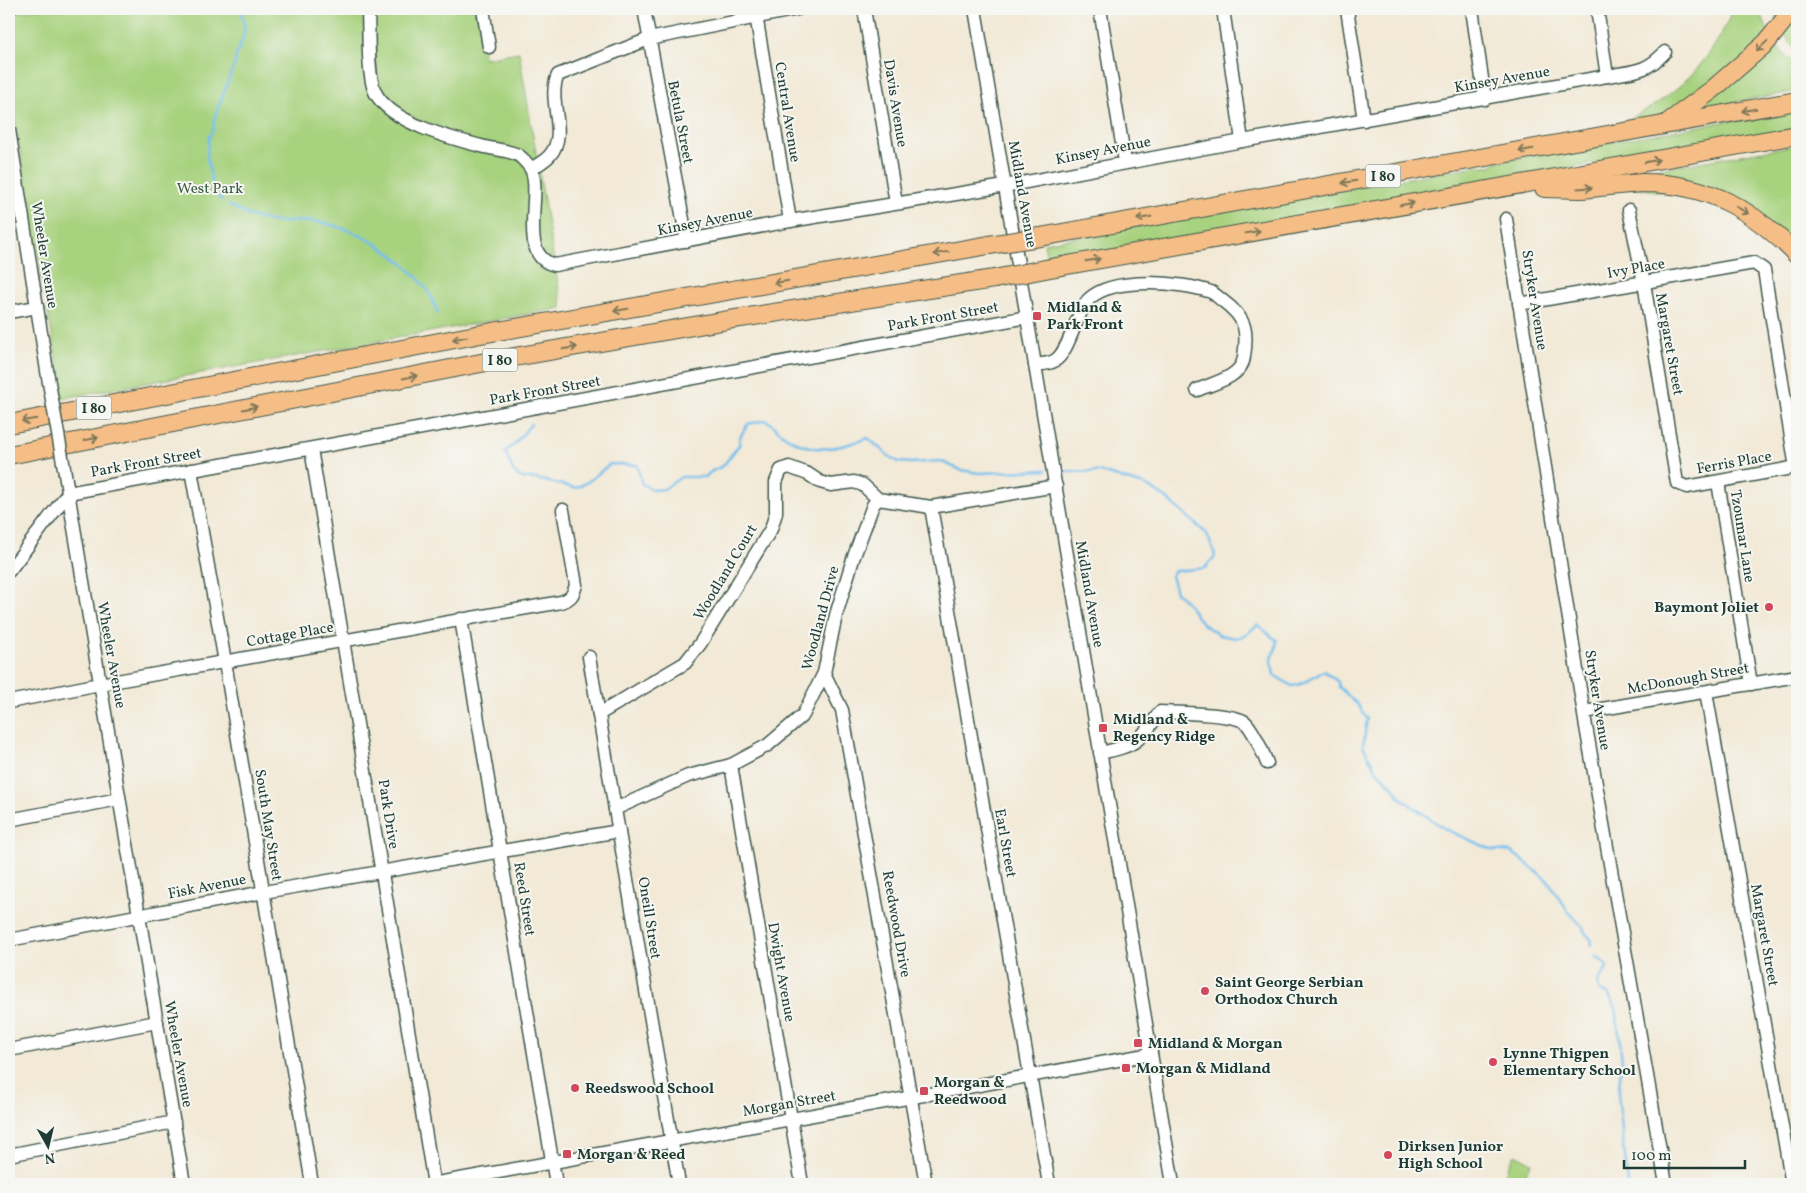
<svg xmlns="http://www.w3.org/2000/svg" width="1806" height="1193" font-family="Vollkorn,serif">
	<style>
		.green { fill: #a7d27e; stroke: #638859 }
		.lines { fill: none; stroke-linecap: round; stroke-linejoin: round }
		.stream { stroke: #73beed; stroke-width: 2.5 }
		.minor-casing { stroke: #3f574c; stroke-width: 15 }
		.highway-casing { stroke: #3f574c; stroke-width: 20 }
		.minor { stroke: #fff; stroke-width: 12 }
		.highway { stroke: #f5be86; stroke-width: 18 }
		.minor-bridge-casing { stroke: #3f574c; stroke-width: 15; stroke-linecap: butt }
		.highway-bridge-casing { stroke: #3f574c; stroke-width: 20; stroke-linecap: butt }
		.minor-bridge { stroke: #fff; stroke-width: 12 }
		.highway-bridge { stroke: #f5be86; stroke-width: 18 }
		.oneway { stroke: #7f7759 }
		.poi-dot { fill: #d1495b; stroke: #f6f6f2; stroke-width: 2 }
		.labels { text-anchor: middle; stroke-width: 4; stroke-linejoin: round; paint-order: stroke }
		.shield { fill: #f6f6f2; stroke: #60746d; stroke-width: 1 }
		.shield-label { font-size: 14px; font-weight: bold; fill: #1f3d34 }
		.street-label { font-size: 15px; fill: #1f3d34; stroke: #f6f6f2 }
		.park-label { font-size: 15px; fill: #3a5b43; stroke: #f6f6f2 }
		.poi-label { font-size: 15px; font-weight: bold; fill: #1f3d34; stroke: #f6f6f2; text-anchor: start }
	</style>
	<rect width="100%" height="100%" fill="#f6f6f2"/>
	<filter id="ink" filterUnits="userSpaceOnUse"><feTurbulence type="fractalNoise" baseFrequency=".02" numOctaves="2"/><feDisplacementMap in="SourceGraphic" scale="10" xChannelSelector="R" yChannelSelector="G"/><feConvolveMatrix kernelMatrix="1 2 1 2 8 2 1 2 1" color-interpolation-filters="sRGB"/></filter>
	<filter id="wash" filterUnits="userSpaceOnUse"><feTurbulence type="fractalNoise" baseFrequency=".0096" numOctaves="4" result="noise"/><feDisplacementMap in="SourceGraphic" scale="20" xChannelSelector="R" yChannelSelector="G"/><feGaussianBlur stdDeviation="1.12" result="paint"/><feColorMatrix in="noise" values="0 0 0 0 0 0 0 0 0 0 0 0 0 0 0 0 0 1.4 0 .05"/><feComposite in="paint" operator="in"/></filter>
	<g filter="url(#wash)">
		<rect width="100%" height="100%" fill="#f2e9d6"/>
		<g class="green">
			<path d="M 35,9 L 478,9 L 484,58 L 519,52 L 562,308 L 63,398 L 9,88 L 9,14 Z"/>
			<path d="M 1733,9 L 1761,9 C 1764,30 1779,53 1797,65 L 1797,91 L 1620,123 C 1674,99 1711,64 1733,9 Z"/>
			<path d="M 1773,9 L 1797,9 L 1797,51 C 1785,39 1778,25 1773,9 Z"/>
			<path d="M 1797,109 L 1797,129 L 1365,203 L 1357,207 L 1047,262 L 1044,243 L 1476,166 L 1491,166 L 1496,162 Z"/>
			<path d="M 1797,145 L 1797,248 L 1745,205 L 1591,181 Z"/>
			<path d="M 1515,1154 L 1532,1163 L 1520,1184 L 1500,1184 Z"/>
		</g>
		<g class="lines">
			<g class="stream">
				<path d="M 222,201 L 213,189 L 207,157 L 209,137 L 213,130 L 215,116 L 236,60 L 235,57 C 244,39 248,28 240,9"/>
				<path d="M 229,205 C 244,215 262,221 280,222 C 292,222 306,220 318,222 C 357,228 401,255 424,286 C 431,294 434,304 438,313"/>
				<path d="M 531,424 L 514,445 L 505,451 L 514,473 L 522,478 L 536,479 L 576,488 L 589,481 L 610,464 L 637,465 L 642,484 L 654,490 L 664,489 L 681,477 L 705,477 L 712,471 L 723,466 L 739,445 L 740,437 L 748,424 L 766,420 C 774,425 780,433 787,437 C 815,456 839,448 868,438 L 890,457 L 899,462 L 911,463 L 940,461 L 961,470 L 979,473 L 1046,470"/>
				<path d="M 1059,469 L 1062,471 L 1101,472 L 1147,486 L 1166,498 L 1207,534 C 1210,544 1213,544 1215,556 L 1205,568 L 1175,571 L 1171,576 L 1176,592 L 1188,604 L 1197,617 L 1203,624 L 1219,635 L 1236,638 L 1243,636 L 1258,625 L 1277,641 L 1276,648 L 1271,660 L 1274,675 L 1292,686 C 1306,685 1312,675 1324,671 L 1338,682 L 1339,687 L 1358,705 L 1367,719 L 1363,746 L 1376,770 L 1397,791 L 1399,797 L 1445,829 L 1492,850 L 1512,852 L 1547,880 L 1567,910 L 1583,927 L 1585,933 L 1591,939 L 1592,945"/>
				<path d="M 1595,956 L 1605,963 L 1607,967 C 1603,977 1594,980 1600,991 L 1608,994 L 1616,1008 L 1622,1061 L 1618,1094 L 1628,1184"/>
			</g>
		</g>
	</g>
	<g filter="url(#ink)">
		<g class="lines">
			<defs>
				<g id="minor">
					<path d="M 9,9 L 10,9"/>
					<path d="M 368,9 C 369,29 367,75 375,92 C 390,123 453,139 485,147 C 493,149 511,151 518,155 C 521,157 529,165 531,169 C 543,193 516,257 555,265 L 790,221 L 1005,186 L 1242,141 L 1607,76 C 1633,71 1646,73 1665,52"/>
					<path d="M 483,9 L 489,47"/>
					<path d="M 644,9 L 687,241"/>
					<path d="M 755,9 L 790,221"/>
					<path d="M 864,9 L 896,203"/>
					<path d="M 975,9 L 1173,1184"/>
					<path d="M 1100,9 L 1125,162"/>
					<path d="M 1223,9 L 1242,141"/>
					<path d="M 1347,9 L 1364,120"/>
					<path d="M 1472,9 L 1485,99"/>
					<path d="M 1597,9 L 1607,76"/>
					<path d="M 9,130 L 48,377"/>
					<path d="M 531,169 C 537,165 545,161 550,155 C 569,133 546,100 558,75 L 649,39 L 798,9"/>
					<path d="M 1629,210 L 1644,283 L 1677,483 L 1687,487 L 1797,467"/>
					<path d="M 1506,219 L 1585,721 L 1666,1184"/>
					<path d="M 1519,304 L 1754,263 L 1764,270 L 1796,468"/>
					<path d="M 9,312 L 37,307"/>
					<path d="M 1035,365 C 1041,364 1049,364 1054,361 C 1069,354 1076,312 1089,299 C 1113,276 1182,282 1211,292 C 1215,294 1219,298 1223,301 C 1246,318 1248,330 1244,357 C 1242,377 1214,383 1197,390"/>
					<path d="M 311,449 L 434,1184"/>
					<path d="M 191,470 L 225,662 L 312,1184"/>
					<path d="M 65,474 L 184,1184"/>
					<path d="M 1718,482 L 1751,684"/>
					<path d="M 931,507 L 1049,1184"/>
					<path d="M 9,571 L 68,493 L 1027,317"/>
					<path d="M 461,619 L 556,1184"/>
					<path d="M 589,657 L 679,1184"/>
					<path d="M 824,673 L 842,710 L 926,1184"/>
					<path d="M 1706,692 L 1792,1184"/>
					<path d="M 9,702 L 100,684 L 561,602 C 571,599 573,595 576,585 L 563,510"/>
					<path d="M 1584,712 L 1797,676"/>
					<path d="M 599,714 L 685,663 L 700,644 L 771,529 L 776,513 L 776,482 L 781,470 L 789,467 L 808,474 L 820,482 L 831,485 L 854,482 L 863,485 L 878,499"/>
					<path d="M 1100,753 C 1137,745 1139,742 1160,712 C 1178,713 1232,713 1245,722 C 1253,729 1263,753 1267,763"/>
					<path d="M 731,765 L 802,1184"/>
					<path d="M 615,809 L 688,776 L 731,765 L 768,745 L 803,715 L 824,673 L 836,615 L 853,559 L 873,505 L 878,499 L 931,507 L 1056,486"/>
					<path d="M 9,820 L 119,799"/>
					<path d="M 9,940 L 264,892 L 619,831"/>
					<path d="M 9,1050 L 157,1022"/>
					<path d="M 9,1155 L 174,1122"/>
					<path d="M 432,1184 L 1151,1054"/>
				</g>
				<g id="highway">
					<path d="M 1666,124 L 1712,90 L 1766,43 L 1793,9"/>
					<path d="M 1544,188 C 1557,188 1570,189 1582,189 C 1603,187 1622,184 1643,183 C 1708,183 1753,210 1797,255"/>
					<path d="M 1040,237 L 1797,101"/>
					<path d="M 1045,269 L 1797,135"/>
					<path d="M 9,424 L 481,334 L 989,245"/>
					<path d="M 9,455 L 486,362 L 728,320 L 994,279"/>
				</g>
			</defs>
			<use href="#minor" class="minor-casing"/>
			<use href="#highway" class="highway-casing"/>
			<use href="#minor" class="minor"/>
			<use href="#highway" class="highway"/>
			<defs>
				<path id="minor-bridge" d="M 48,377 L 65,474"/>
				<g id="highway-bridge">
					<path d="M 989,245 L 1040,237"/>
					<path d="M 994,279 L 1045,269"/>
				</g>
			</defs>
			<use href="#minor-bridge" class="minor-bridge-casing"/>
			<use href="#highway-bridge" class="highway-bridge-casing"/>
			<use href="#minor-bridge" class="minor-bridge"/>
			<use href="#highway-bridge" class="highway-bridge"/>
		</g>
		<defs><path id="oneway-shaft" d="M-6 0H5M1.5-3L5.5 0L1.5 3" fill="none" stroke-width="1.6" stroke-linecap="round" stroke-linejoin="round" transform="scale(1.25)"/></defs>
		<g class="oneway">
			<use href="#oneway-shaft" transform="translate(1762 46) rotate(137)"/>
			<use href="#oneway-shaft" transform="translate(1749 110) rotate(170)"/>
			<use href="#oneway-shaft" transform="translate(1526 150) rotate(170)"/>
			<use href="#oneway-shaft" transform="translate(1652 161) rotate(-10)"/>
			<use href="#oneway-shaft" transform="translate(1349 182) rotate(170)"/>
			<use href="#oneway-shaft" transform="translate(1585 188) rotate(-4)"/>
			<use href="#oneway-shaft" transform="translate(1407 204) rotate(-10)"/>
			<use href="#oneway-shaft" transform="translate(1742 210) rotate(30)"/>
			<use href="#oneway-shaft" transform="translate(1144 218) rotate(170)"/>
			<use href="#oneway-shaft" transform="translate(1253 232) rotate(-10)"/>
			<use href="#oneway-shaft" transform="translate(941 253) rotate(170)"/>
			<use href="#oneway-shaft" transform="translate(1093 260) rotate(-10)"/>
			<use href="#oneway-shaft" transform="translate(781 282) rotate(170)"/>
			<use href="#oneway-shaft" transform="translate(621 310) rotate(170)"/>
			<use href="#oneway-shaft" transform="translate(460 338) rotate(169)"/>
			<use href="#oneway-shaft" transform="translate(570 348) rotate(-10)"/>
			<use href="#oneway-shaft" transform="translate(410 377) rotate(-11)"/>
			<use href="#oneway-shaft" transform="translate(250 408) rotate(-11)"/>
			<use href="#oneway-shaft" transform="translate(29 420) rotate(170)"/>
			<use href="#oneway-shaft" transform="translate(91 439) rotate(-11)"/>
		</g>
	</g>
	<g class="poi-dot">
		<rect x="1032" y="311" width="10" height="10" rx="2.5"/>
		<circle cx="1769" cy="607" r="5"/>
		<rect x="1098" y="723" width="10" height="10" rx="2.5"/>
		<circle cx="1205" cy="991" r="5"/>
		<rect x="1133" y="1038" width="10" height="10" rx="2.5"/>
		<circle cx="1493" cy="1062" r="5"/>
		<rect x="1121" y="1063" width="10" height="10" rx="2.5"/>
		<circle cx="575" cy="1088" r="5"/>
		<rect x="919" y="1086" width="10" height="10" rx="2.5"/>
		<rect x="562" y="1149" width="10" height="10" rx="2.5"/>
		<circle cx="1388" cy="1155" r="5"/>
	</g>
	<g class="labels">
		<g class="shield">
			<rect x="1365.5" y="164.5" width="35" height="23" rx="4"/>
			<rect x="482.5" y="348.5" width="35" height="23" rx="4"/>
			<rect x="76.5" y="396.5" width="35" height="23" rx="4"/>
		</g>
		<g class="shield-label">
			<text x="1383" y="181">I 80</text>
			<text x="500" y="365">I 80</text>
			<text x="94" y="413">I 80</text>
		</g>
		<g class="street-label">
			<text transform="translate(1502 79) rotate(-10)" y="5">Kinsey Avenue</text>
			<text transform="translate(896 103) rotate(81)" y="5">Davis Avenue</text>
			<text transform="translate(788 112) rotate(81)" y="5">Central Avenue</text>
			<text transform="translate(681 122) rotate(79)" y="5">Betula Street</text>
			<text transform="translate(1103 150) rotate(-11)" y="5">Kinsey Avenue</text>
			<text transform="translate(1023 194) rotate(80)" y="5">Midland Avenue</text>
			<text transform="translate(705 221) rotate(-11)" y="5">Kinsey Avenue</text>
			<text transform="translate(45 255) rotate(81)" y="5">Wheeler Avenue</text>
			<text transform="translate(1636 268) rotate(-10)" y="5">Ivy Place</text>
			<text transform="translate(1535 300) rotate(81)" y="5">Stryker Avenue</text>
			<text transform="translate(943 316) rotate(-10)" y="5">Park Front Street</text>
			<text transform="translate(1670 344) rotate(80)" y="5">Margaret Street</text>
			<text transform="translate(545 390) rotate(-10)" y="5">Park Front Street</text>
			<text transform="translate(146 462) rotate(-10)" y="5">Park Front Street</text>
			<text transform="translate(1734 462) rotate(-10)" y="5">Ferris Place</text>
			<text transform="translate(1743 536) rotate(81)" y="5">Tzoumar Lane</text>
			<text transform="translate(725 572) rotate(-59)" y="5">Woodland Court</text>
			<text transform="translate(1090 594) rotate(80)" y="5">Midland Avenue</text>
			<text transform="translate(820 618) rotate(-75)" y="5">Woodland Drive</text>
			<text transform="translate(290 634) rotate(-10)" y="5">Cottage Place</text>
			<text transform="translate(112 655) rotate(80)" y="5">Wheeler Avenue</text>
			<text transform="translate(1688 678) rotate(-10)" y="5">McDonough Street</text>
			<text transform="translate(1598 700) rotate(81)" y="5">Stryker Avenue</text>
			<text transform="translate(389 814) rotate(81)" y="5">Park Drive</text>
			<text transform="translate(269 825) rotate(81)" y="5">South May Street</text>
			<text transform="translate(1006 843) rotate(80)" y="5">Earl Street</text>
			<text transform="translate(207 886) rotate(-11)" y="5">Fisk Avenue</text>
			<text transform="translate(525 899) rotate(81)" y="5">Reed Street</text>
			<text transform="translate(650 918) rotate(81)" y="5">Oneill Street</text>
			<text transform="translate(897 924) rotate(80)" y="5">Reedwood Drive</text>
			<text transform="translate(1765 935) rotate(80)" y="5">Margaret Street</text>
			<text transform="translate(782 972) rotate(80)" y="5">Dwight Avenue</text>
			<text transform="translate(179 1054) rotate(80)" y="5">Wheeler Avenue</text>
			<text transform="translate(789 1103) rotate(-10)" y="5">Morgan Street</text>
		</g>
		<g class="park-label">
			<text x="210" y="193">West Park</text>
		</g>
		<g class="poi-label">
			<text x="1047" y="312">Midland &amp;<tspan x="1047" dy="17">Park Front</tspan></text>
			<text x="1759" y="612" text-anchor="end">Baymont Joliet</text>
			<text x="1113" y="724">Midland &amp;<tspan x="1113" dy="17">Regency Ridge</tspan></text>
			<text x="1215" y="987">Saint George Serbian<tspan x="1215" dy="17">Orthodox Church</tspan></text>
			<text x="1148" y="1048">Midland &amp; Morgan</text>
			<text x="1503" y="1058">Lynne Thigpen<tspan x="1503" dy="17">Elementary School</tspan></text>
			<text x="1136" y="1073">Morgan &amp; Midland</text>
			<text x="934" y="1087">Morgan &amp;<tspan x="934" dy="17">Reedwood</tspan></text>
			<text x="585" y="1093">Reedswood School</text>
			<text x="1398" y="1151">Dirksen Junior<tspan x="1398" dy="17">High School</tspan></text>
			<text x="577" y="1159">Morgan &amp; Reed</text>
		</g>
	</g>
	<rect width="1806" height="1193" fill="none" stroke="#f6f6f2" stroke-width="30"/>
	<g transform="translate(48 1146) rotate(172)" stroke="#f6f6f2" stroke-width="4" paint-order="stroke">
	<path d="M0-4L9 19L0 12L-9 19Z" fill="#1f3d34"/>
	<text y="-8" font-size="14" font-weight="bold" text-anchor="middle" fill="#1f3d34">N</text>
	</g>
	<path d="M1624 1160v8h121v-8" fill="none" stroke="#1f3d34" stroke-width="2.5"/>
	<text x="1631" y="1160" font-size="15" fill="#1f3d34" stroke="#f6f6f2" stroke-width="4" paint-order="stroke">100 m</text>
</svg>
